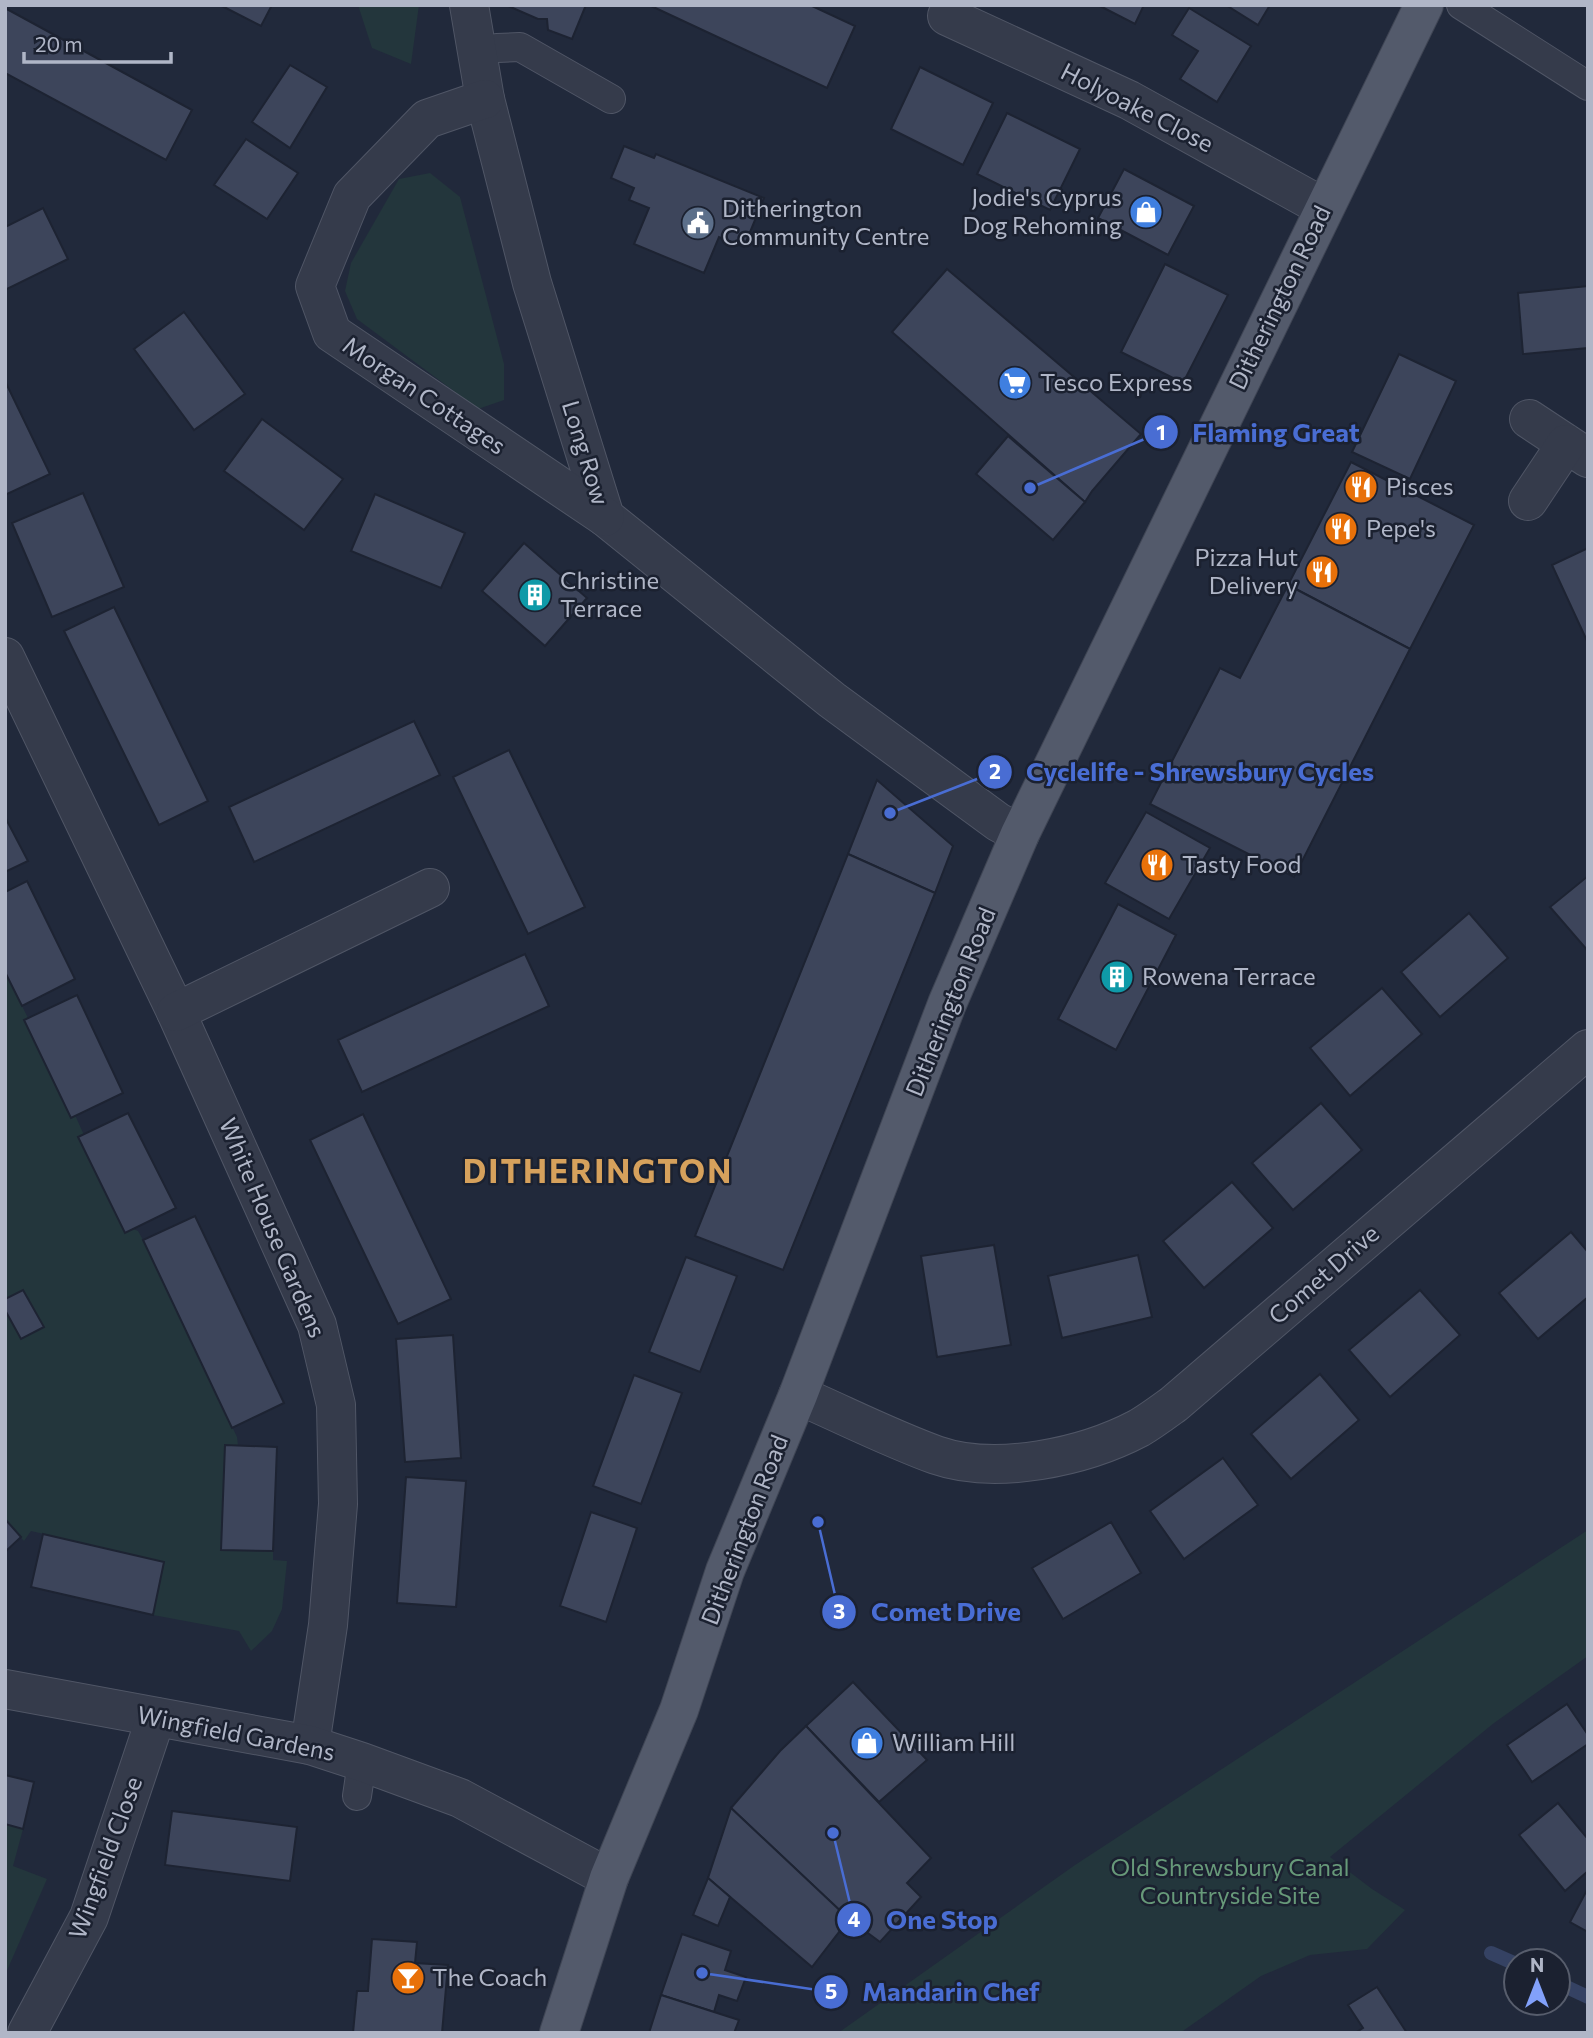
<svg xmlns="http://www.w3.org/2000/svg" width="1593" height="2038" font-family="Commissioner,sans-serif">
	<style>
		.green { fill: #23363c }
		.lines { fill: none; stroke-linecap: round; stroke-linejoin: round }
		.stream { stroke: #354263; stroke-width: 14 }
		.building { fill: #3d455b; stroke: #1d2332; stroke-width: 2 }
		.lane-casing { stroke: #505666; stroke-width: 30 }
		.street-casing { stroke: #505666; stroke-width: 40 }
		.primary-casing { stroke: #3f4554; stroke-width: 40 }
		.lane { stroke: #353b4b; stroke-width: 28 }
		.street { stroke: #353b4b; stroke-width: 38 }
		.primary { stroke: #535a6b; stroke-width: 38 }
		.labels { text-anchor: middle; stroke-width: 5; stroke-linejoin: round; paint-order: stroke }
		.street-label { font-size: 24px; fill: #b0b6c7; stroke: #1b2130 }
		.poi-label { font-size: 24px; fill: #b0b6c7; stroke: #1b2130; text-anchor: start }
		.park-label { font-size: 24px; fill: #679979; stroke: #1b2130 }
		.district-label { font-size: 32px; font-weight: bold; letter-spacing: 2px; fill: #d6a15c; stroke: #1b2130 }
		.leader { fill: none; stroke: #496dd3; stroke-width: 2.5 }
		.callout-dot { fill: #496dd3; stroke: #1b2130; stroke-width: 2.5 }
		.mark-label { font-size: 21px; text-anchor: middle; font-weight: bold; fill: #fff }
		.callout-label { font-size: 26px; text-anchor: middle; font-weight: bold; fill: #496dd3; stroke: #1b2130; stroke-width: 5; stroke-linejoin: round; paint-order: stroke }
	</style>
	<rect width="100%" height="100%" fill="#21293b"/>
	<g class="green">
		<path d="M 358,5 L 419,5 L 411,64 L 372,48 Z"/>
		<path d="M 430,173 L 460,197 L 504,364 L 504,400 L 478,409 L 357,319 L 345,291 L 351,263 L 399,179 Z"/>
		<path d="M 5,972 L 28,1018 L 25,1020 L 70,1117 L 75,1115 L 84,1135 L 78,1138 L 125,1233 L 133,1229 L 138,1231 L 143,1240 L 237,1437 L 238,1446 L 225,1445 L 221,1549 L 273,1551 L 273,1560 L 287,1561 L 282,1609 L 272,1631 L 251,1651 L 239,1631 L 153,1615 L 164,1562 L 31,1531 L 24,1541 L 5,1519 Z"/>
		<path d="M 1588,1530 L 1588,1656 L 1494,1723 L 1330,1857 L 1372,1889 L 1405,1910 L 1367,1949 L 1310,1955 L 1261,1976 L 1180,2033 L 838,2033 L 1075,1865 Z"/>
		<path d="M 5,1824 L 23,1829 L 13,1866 L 47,1879 L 5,1975 Z"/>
	</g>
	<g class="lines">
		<g class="stream">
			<path d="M 1491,1953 L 1516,1964"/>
			<path d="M 1558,1983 L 1588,1997"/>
		</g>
	</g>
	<g class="building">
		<path d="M 220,5 L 272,5 L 261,26 Z"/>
		<path d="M 506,5 L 586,5 L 572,39 L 548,30 L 547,19 L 538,19 Z"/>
		<path d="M 649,5 L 810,5 L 855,26 L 827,88 Z"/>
		<path d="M 1098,5 L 1144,5 L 1135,24 Z"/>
		<path d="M 1226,5 L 1270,5 L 1258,25 Z"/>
		<path d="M 5,8 L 192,110 L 166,160 L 5,73 Z"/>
		<path d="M 1189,8 L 1251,46 L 1217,102 L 1180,79 L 1198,51 L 1172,35 Z"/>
		<path d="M 290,65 L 327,87 L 290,148 L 252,122 Z"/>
		<path d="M 920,67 L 993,103 L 963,165 L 891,129 Z"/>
		<path d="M 1007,113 L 1080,149 L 1050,210 L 977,174 Z"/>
		<path d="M 246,139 L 298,173 L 267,219 L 214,185 Z"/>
		<path d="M 624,146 L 654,158 L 656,154 L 764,198 L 744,247 L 719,237 L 704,273 L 634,244 L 649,208 L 629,200 L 634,188 L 611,178 Z"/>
		<path d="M 1124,169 L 1194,206 L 1168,255 L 1098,218 Z"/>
		<path d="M 43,208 L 68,259 L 5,290 L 5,227 Z"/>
		<path d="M 1165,264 L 1228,295 L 1183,383 L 1121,352 Z"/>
		<path d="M 947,269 L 1141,434 L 1092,491 L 1085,502 L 892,332 Z"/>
		<path d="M 1588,286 L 1588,348 L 1523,354 L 1518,293 Z"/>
		<path d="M 184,312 L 245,394 L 194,430 L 134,349 Z"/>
		<path d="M 1399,354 L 1456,381 L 1410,479 L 1352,452 Z"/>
		<path d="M 5,381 L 50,474 L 5,495 Z"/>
		<path d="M 262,419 L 343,479 L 304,530 L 224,471 Z"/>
		<path d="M 1008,436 L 1085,502 L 1053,540 L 976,474 Z"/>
		<path d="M 1351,462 L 1474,525 L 1410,649 L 1288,585 Z"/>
		<path d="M 83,493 L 124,587 L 52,617 L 12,523 Z"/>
		<path d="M 375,494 L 465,533 L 441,588 L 351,551 Z"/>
		<path d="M 524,543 L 587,598 L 545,646 L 482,591 Z"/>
		<path d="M 1588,548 L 1588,643 L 1552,565 Z"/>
		<path d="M 1288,585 L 1410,649 L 1294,877 L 1150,804 L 1220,668 L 1240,678 Z"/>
		<path d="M 114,607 L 208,801 L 159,825 L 64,631 Z"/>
		<path d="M 414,721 L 440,775 L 254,862 L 229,807 Z"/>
		<path d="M 509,750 L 585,907 L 528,934 L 453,777 Z"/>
		<path d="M 877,780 L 953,846 L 935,893 L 848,854 Z"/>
		<path d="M 1146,812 L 1210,848 L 1169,919 L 1105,883 Z"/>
		<path d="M 5,817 L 28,861 L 5,872 Z"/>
		<path d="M 848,854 L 935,893 L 783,1270 L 695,1236 Z"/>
		<path d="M 1588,876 L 1588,951 L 1550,907 Z"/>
		<path d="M 27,881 L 75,979 L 22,1006 L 5,972 L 5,892 Z"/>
		<path d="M 1118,904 L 1176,935 L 1116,1050 L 1058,1019 Z"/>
		<path d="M 1469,913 L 1508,958 L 1440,1017 L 1401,972 Z"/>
		<path d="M 525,954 L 549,1006 L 362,1092 L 338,1040 Z"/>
		<path d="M 1382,988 L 1422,1034 L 1350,1096 L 1310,1048 Z"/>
		<path d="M 77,995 L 123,1093 L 71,1118 L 24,1020 Z"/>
		<path d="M 1321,1103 L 1362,1150 L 1293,1210 L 1252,1163 Z"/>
		<path d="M 128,1113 L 176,1208 L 125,1233 L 78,1137 Z"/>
		<path d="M 363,1114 L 451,1299 L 398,1324 L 310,1140 Z"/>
		<path d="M 1232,1182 L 1273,1228 L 1204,1288 L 1163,1241 Z"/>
		<path d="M 195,1216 L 284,1403 L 232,1428 L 143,1240 Z"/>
		<path d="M 1571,1232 L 1588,1252 L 1588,1297 L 1538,1339 L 1499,1293 Z"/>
		<path d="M 994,1245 L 1011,1345 L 937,1357 L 921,1256 Z"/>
		<path d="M 1138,1255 L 1152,1317 L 1062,1338 L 1048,1276 Z"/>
		<path d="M 686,1257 L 737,1276 L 700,1372 L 649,1352 Z"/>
		<path d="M 23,1290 L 44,1327 L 21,1339 L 5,1310 L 5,1299 Z"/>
		<path d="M 1420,1290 L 1460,1335 L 1390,1397 L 1349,1350 Z"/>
		<path d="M 453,1335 L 461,1458 L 405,1462 L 396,1339 Z"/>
		<path d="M 1320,1374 L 1359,1420 L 1291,1479 L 1251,1434 Z"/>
		<path d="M 634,1375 L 682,1393 L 641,1504 L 593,1486 Z"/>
		<path d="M 225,1445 L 277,1447 L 273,1551 L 221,1550 Z"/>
		<path d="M 1223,1458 L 1258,1505 L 1184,1559 L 1150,1511 Z"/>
		<path d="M 406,1477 L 466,1481 L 456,1607 L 397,1603 Z"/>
		<path d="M 591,1512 L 637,1528 L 606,1622 L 560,1606 Z"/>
		<path d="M 5,1519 L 21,1537 L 5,1552 Z"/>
		<path d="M 1111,1522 L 1141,1573 L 1063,1619 L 1032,1568 Z"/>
		<path d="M 43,1534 L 164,1562 L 153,1615 L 31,1587 Z"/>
		<path d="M 853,1682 L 927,1760 L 879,1802 L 806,1726 Z"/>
		<path d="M 1567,1704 L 1588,1735 L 1588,1744 L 1532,1782 L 1507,1745 Z"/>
		<path d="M 806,1726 L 931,1858 L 907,1883 L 921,1897 L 880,1942 L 849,1919 L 731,1808 L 780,1751 Z"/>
		<path d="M 5,1775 L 34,1782 L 23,1829 L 5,1824 Z"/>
		<path d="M 1558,1803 L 1588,1839 L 1588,1871 L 1565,1891 L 1519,1835 Z"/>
		<path d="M 731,1808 L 849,1919 L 812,1967 L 708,1878 Z"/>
		<path d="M 172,1811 L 297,1827 L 290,1881 L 165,1865 Z"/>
		<path d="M 708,1878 L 730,1897 L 718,1926 L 693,1915 Z"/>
		<path d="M 1588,1888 L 1588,1932 L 1570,1922 Z"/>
		<path d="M 682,1934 L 731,1951 L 725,1970 L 746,1977 L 737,2001 L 719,1995 L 714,2012 L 661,1995 Z"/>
		<path d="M 372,1939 L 417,1942 L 415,1963 L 448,1965 L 442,2033 L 353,2033 L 357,1991 L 368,1991 Z"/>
		<path d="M 1377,1987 L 1407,2033 L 1355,2033 L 1363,2028 L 1348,2005 Z"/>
		<path d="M 661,1995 L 739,2020 L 734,2033 L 649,2033 Z"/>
	</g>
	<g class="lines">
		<defs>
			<g id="lane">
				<path d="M 1461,5 L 1588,86"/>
				<path d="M 477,52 L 497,48 L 520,47 L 611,99"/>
				<path d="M 357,1796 L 362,1762"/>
			</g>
			<g id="street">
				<path d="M 469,5 L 485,99 L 532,283 L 605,517 L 832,700 L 998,822 L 1020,834"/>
				<path d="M 947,16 L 1129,100 L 1323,207"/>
				<path d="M 485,99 L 427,119 L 352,196 L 315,286 L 332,333 L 605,517"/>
				<path d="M 1529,419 L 1588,458"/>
				<path d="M 1528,501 L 1566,444"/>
				<path d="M 5,657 L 176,1012 L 317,1325 L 336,1405 L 338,1504 L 328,1625 L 310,1745"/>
				<path d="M 176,1012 L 430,888"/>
				<path d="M 798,1395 C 844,1415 889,1438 936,1455 C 996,1476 1084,1457 1139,1428 C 1151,1421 1163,1412 1174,1404 L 1588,1049"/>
				<path d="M 5,1689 L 310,1745 L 362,1762 L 460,1798 L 609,1878"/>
				<path d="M 27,2033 L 89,1917 L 156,1717"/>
			</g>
			<path id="primary" d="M 559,2033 L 609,1878 L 679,1710 L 725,1571 L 798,1395 L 947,1004 L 1020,834 L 1424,5"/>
		</defs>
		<use href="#lane" class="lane-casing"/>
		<use href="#street" class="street-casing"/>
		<use href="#primary" class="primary-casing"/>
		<use href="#lane" class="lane"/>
		<use href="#street" class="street"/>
		<use href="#primary" class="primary"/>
	</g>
	<defs>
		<symbol id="shop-disc" viewBox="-11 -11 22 22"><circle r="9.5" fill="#3f7fe0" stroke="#1b2130"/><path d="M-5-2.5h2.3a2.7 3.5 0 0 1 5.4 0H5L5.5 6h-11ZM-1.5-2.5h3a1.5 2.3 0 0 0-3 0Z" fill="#fff"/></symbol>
		<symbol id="civic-disc" viewBox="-11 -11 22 22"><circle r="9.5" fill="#5c6f8a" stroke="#1b2130"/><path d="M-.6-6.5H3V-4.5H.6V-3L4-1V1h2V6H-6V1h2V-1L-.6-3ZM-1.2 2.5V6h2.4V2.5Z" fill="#fff"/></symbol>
		<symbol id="supermarket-disc" viewBox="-11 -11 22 22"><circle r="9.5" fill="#3f7fe0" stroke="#1b2130"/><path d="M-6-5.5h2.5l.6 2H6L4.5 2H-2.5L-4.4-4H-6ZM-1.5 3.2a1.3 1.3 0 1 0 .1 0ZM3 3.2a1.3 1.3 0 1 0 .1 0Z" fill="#fff"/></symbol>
		<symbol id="restaurant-disc" viewBox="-11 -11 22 22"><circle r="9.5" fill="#e8710a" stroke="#1b2130"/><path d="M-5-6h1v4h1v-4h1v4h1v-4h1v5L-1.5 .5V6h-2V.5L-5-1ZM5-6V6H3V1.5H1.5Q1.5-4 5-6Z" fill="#fff"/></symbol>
		<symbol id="building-disc" viewBox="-11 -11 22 22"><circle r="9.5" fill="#0f9aa8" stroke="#1b2130"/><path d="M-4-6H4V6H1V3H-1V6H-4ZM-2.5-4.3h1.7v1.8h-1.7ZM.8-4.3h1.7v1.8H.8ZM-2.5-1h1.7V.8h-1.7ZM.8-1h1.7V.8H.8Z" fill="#fff"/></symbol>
		<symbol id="bar-disc" viewBox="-11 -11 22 22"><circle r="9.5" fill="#e8710a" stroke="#1b2130"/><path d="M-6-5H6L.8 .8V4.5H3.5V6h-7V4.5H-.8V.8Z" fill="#fff"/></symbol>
	</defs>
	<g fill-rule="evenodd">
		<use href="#shop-disc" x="1127" y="193" width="38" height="38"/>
		<use href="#civic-disc" x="679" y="204" width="38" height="38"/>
		<use href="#supermarket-disc" x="996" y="364" width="38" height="38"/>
		<use href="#restaurant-disc" x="1342" y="468" width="38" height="38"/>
		<use href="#restaurant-disc" x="1322" y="510" width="38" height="38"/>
		<use href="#restaurant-disc" x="1303" y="553" width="38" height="38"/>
		<use href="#building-disc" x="516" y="576" width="38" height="38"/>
		<use href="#restaurant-disc" x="1138" y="846" width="38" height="38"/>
		<use href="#building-disc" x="1098" y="958" width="38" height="38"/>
		<use href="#shop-disc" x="848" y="1724" width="38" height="38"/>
		<use href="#bar-disc" x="389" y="1959" width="38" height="38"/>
	</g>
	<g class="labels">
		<g class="street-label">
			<text transform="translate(1137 108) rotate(27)" y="8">Holyoake Close</text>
			<text transform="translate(1280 298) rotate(-64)" y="8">Ditherington Road</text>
			<text transform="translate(424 396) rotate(34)" y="8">Morgan Cottages</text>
			<text transform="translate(585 453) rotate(73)" y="8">Long Row</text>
			<text transform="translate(951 1002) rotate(-68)" y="8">Ditherington Road</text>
			<text transform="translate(272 1228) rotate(67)" y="8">White House Gardens</text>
			<text transform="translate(1324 1275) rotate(-41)" y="8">Comet Drive</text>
			<text transform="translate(745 1530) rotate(-69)" y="8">Ditherington Road</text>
			<text transform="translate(236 1734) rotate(11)" y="8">Wingfield Gardens</text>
			<text transform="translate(106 1858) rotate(-70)" y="8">Wingfield Close</text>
		</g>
		<g class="poi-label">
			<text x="1122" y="206" text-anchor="end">Jodie's Cyprus<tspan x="1122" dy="28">Dog Rehoming</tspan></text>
			<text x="722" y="217">Ditherington<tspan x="722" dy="28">Community Centre</tspan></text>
			<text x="1040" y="391">Tesco Express</text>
			<text x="1386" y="495">Pisces</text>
			<text x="1366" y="537">Pepe's</text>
			<text x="1298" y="566" text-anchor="end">Pizza Hut<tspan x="1298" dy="28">Delivery</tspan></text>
			<text x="560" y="589">Christine<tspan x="560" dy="28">Terrace</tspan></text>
			<text x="1182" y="873">Tasty Food</text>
			<text x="1142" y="985">Rowena Terrace</text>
			<text x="892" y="1751">William Hill</text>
			<text x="432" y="1986">The Coach</text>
		</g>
		<g class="park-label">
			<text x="1230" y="1876">Old Shrewsbury Canal<tspan x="1230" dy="28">Countryside Site</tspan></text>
		</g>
		<g class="district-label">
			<text x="598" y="1183">DITHERINGTON</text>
		</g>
	</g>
	<path class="leader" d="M1030 488L1161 432M890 813L995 772M818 1522L839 1612M833 1833L854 1920M702 1973L831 1992"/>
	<g class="callout-dot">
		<circle cx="1030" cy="488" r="7"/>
		<circle cx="890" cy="813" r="7"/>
		<circle cx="818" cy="1522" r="7"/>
		<circle cx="833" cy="1833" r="7"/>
		<circle cx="702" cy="1973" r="7"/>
		<circle cx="1161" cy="432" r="18"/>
		<circle cx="995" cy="772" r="18"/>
		<circle cx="839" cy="1612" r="18"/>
		<circle cx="854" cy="1920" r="18"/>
		<circle cx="831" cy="1992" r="18"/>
	</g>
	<g class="mark-label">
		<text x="1161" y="440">1</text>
		<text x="995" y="779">2</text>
		<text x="839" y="1619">3</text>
		<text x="854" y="1927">4</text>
		<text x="831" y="1999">5</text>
	</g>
	<g class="callout-label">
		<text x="1276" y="442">Flaming Great</text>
		<text x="1200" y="781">Cyclelife - Shrewsbury Cycles</text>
		<text x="946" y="1621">Comet Drive</text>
		<text x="942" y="1929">One Stop</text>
		<text x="951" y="2001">Mandarin Chef</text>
	</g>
	<rect width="1593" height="2038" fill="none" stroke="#b0b6c7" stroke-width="14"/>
	<g transform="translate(1537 1982)"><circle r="33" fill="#1b2130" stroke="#575d6c" stroke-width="2"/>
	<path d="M0-5L12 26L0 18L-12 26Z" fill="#82a1fa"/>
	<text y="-10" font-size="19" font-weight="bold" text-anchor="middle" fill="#b0b6c7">N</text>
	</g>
	<path d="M24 52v10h147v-10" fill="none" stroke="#b0b6c7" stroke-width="3.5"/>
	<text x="35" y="52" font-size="21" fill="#b0b6c7" stroke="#1b2130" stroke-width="5" paint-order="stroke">20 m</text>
</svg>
